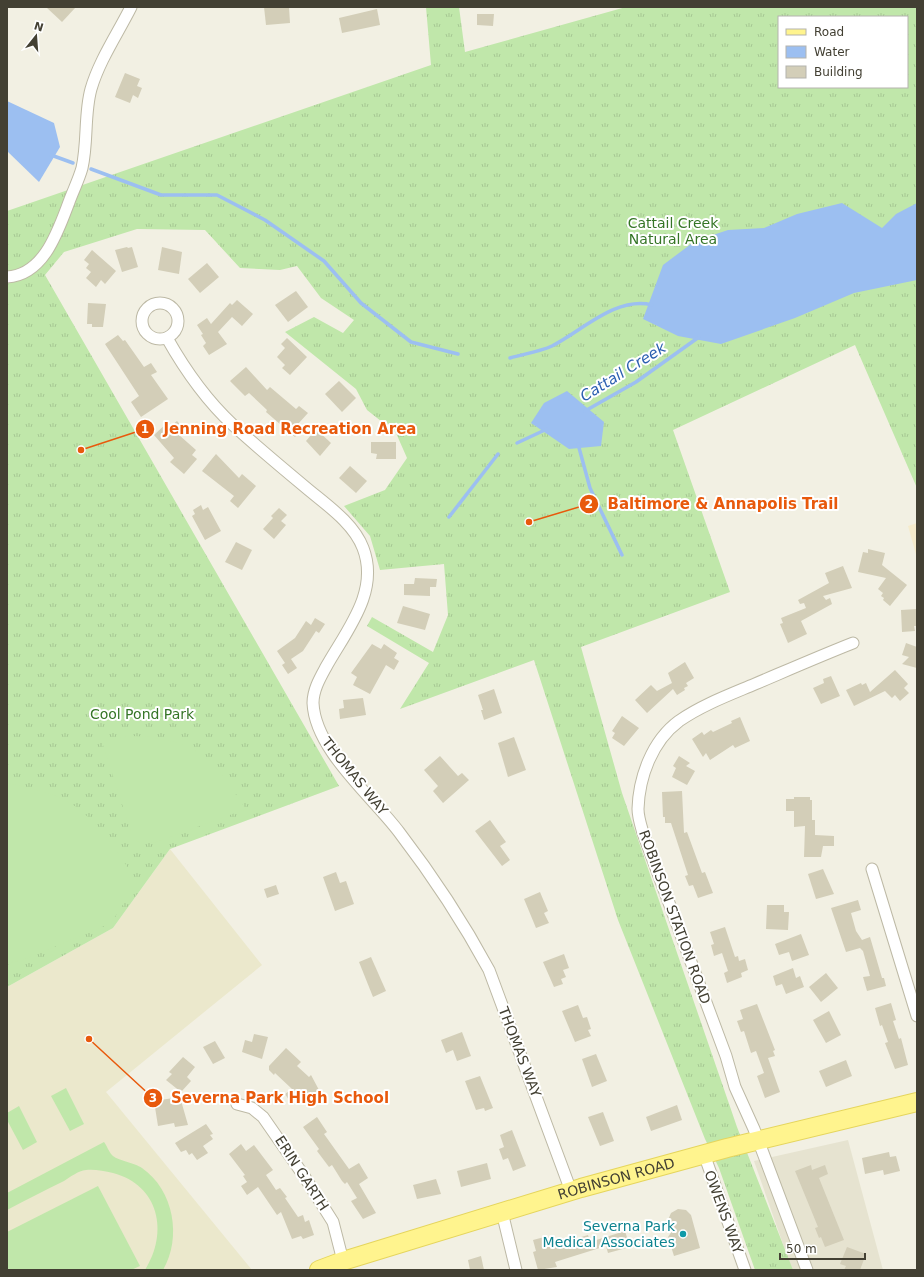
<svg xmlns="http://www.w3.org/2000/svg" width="924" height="1277" font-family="'DejaVu Sans',sans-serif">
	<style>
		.residential { fill: #e6e3d0 }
		.commercial { fill: #f5ebcc }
		.education { fill: #ebe8cc }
		.grass { fill: url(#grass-tufts); fill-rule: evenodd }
		.garden { fill: #c0e7aa }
		.water { fill: #9cbff1 }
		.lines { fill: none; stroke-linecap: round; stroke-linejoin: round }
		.stream { stroke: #9cbff1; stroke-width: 3.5 }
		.building { fill: #d3ceb8 }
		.street-casing { stroke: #bdb9a5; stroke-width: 13 }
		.primary-casing { stroke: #e5d55d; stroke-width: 20 }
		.street { stroke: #fff; stroke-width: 11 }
		.primary { stroke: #fff48e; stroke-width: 18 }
		.culture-dot { fill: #0f9aa8; stroke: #fff; stroke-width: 1.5 }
		.labels { text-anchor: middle; stroke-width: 4; stroke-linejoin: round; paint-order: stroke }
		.park-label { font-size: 14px; fill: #357526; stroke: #fff }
		.street-label { font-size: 14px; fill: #434033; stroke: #fff }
		.culture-label { font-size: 14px; fill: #0d838f; stroke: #fff; text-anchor: end }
		.water-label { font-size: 15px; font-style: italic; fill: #2b5fb0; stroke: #fff }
		.leader { fill: none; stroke: #e8590c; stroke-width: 1.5 }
		.callout-dot { fill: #e8590c; stroke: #fff; stroke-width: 1.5 }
		.mark-label { font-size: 12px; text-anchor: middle; font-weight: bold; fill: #fff }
		.callout-label { font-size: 15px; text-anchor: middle; font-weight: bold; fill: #e8590c; stroke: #fff; stroke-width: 4; stroke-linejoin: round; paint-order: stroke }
	</style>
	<defs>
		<pattern id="grass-tufts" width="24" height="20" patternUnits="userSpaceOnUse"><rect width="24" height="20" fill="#c0e7aa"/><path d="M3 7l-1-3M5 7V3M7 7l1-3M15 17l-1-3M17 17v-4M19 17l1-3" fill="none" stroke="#a6c793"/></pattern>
	</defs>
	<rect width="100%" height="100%" fill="#f2f0e3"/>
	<path class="residential" d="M 848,1140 L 883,1270 L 792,1270 L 754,1161 Z"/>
	<path class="commercial" d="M 917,523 L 917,558 L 908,526 Z"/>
	<path class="education" d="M 170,849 L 262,965 L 106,1092 L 252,1270 L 7,1270 L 7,987 L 113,928 Z"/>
	<path class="grass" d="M 426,7 L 459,7 L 465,52 L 626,7 L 917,7 L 917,488 L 855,345 L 673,430 L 730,592 L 581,647 L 622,793 L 737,1127 L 793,1270 L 755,1270 L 719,1168 L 705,1139 L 618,920 L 534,660 L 400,709 L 429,663 L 367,626 L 372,617 L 433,652 L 448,615 L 444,564 L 380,570 L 370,536 L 344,506 L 385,490 L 407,458 L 396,433 L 367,410 L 356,389 L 285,332 L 314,317 L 343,333 L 354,320 L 321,298 L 297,266 L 280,270 L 240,268 L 205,230 L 137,229 L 64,252 L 45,275 L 339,786 L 170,849 L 113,928 L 7,987 L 7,211 L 431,65 ZM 779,17 L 907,17 L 907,87 L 779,87 Z"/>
	<g class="garden">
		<path d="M 130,736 L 153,737 L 186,745 L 213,762 L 246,809 L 156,842 C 144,844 139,845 132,835 L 102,742 Z"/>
		<path d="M 7,783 C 25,787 46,791 63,799 C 94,814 120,854 137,883 L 111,923 L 23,960 L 7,963 Z"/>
		<path d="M 66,1088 L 84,1124 L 70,1131 L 51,1096 Z"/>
		<path d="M 19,1106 L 37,1142 L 23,1150 L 7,1120 L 7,1113 Z"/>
		<path d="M 104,1142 C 107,1146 109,1152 112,1155 C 116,1160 135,1163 142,1168 C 174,1190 182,1238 163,1270 L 145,1270 C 169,1232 159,1185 113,1173 C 104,1171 94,1169 86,1170 C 78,1171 70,1177 64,1181 C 45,1190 26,1200 7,1210 L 7,1193 Z"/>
		<path d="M 98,1186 L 140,1266 L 131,1270 L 7,1270 L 7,1232 Z"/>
	</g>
	<g class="water">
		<path d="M 7,101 L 54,123 L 60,147 L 39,182 L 7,151 Z"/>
		<path d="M 842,203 L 882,228 L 896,214 L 917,203 L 917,280 L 854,293 L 795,318 L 721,344 L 678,336 L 643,319 L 663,265 L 695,241 L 728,230 L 764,228 L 797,214 Z"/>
		<path d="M 567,391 L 604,422 L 601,446 L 569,449 L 531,423 L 544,403 Z"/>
	</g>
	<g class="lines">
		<g class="stream">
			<path d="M 51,155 L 73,163"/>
			<path d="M 91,169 L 161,195 L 217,195 L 265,220 L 324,261 L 361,303 L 411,342 L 458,354"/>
			<path d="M 510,358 C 523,354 539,352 552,346 C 582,331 616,296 652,305"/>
			<path d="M 585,411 L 636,382 L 699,337"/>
			<path d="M 517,443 L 547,429"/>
			<path d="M 578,444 L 590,488 L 622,555"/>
			<path d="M 449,517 L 498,454"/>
		</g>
	</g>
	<g class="building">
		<path d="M 46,7 L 76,7 L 62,22 Z"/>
		<path d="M 264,7 L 289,7 L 290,23 L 266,25 Z"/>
		<path d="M 377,9 L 380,25 L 342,33 L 339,18 Z"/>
		<path d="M 477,14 L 494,14 L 493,26 L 477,25 Z"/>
		<path d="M 125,73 L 140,79 L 137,86 L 142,88 L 138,98 L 133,95 L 130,103 L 115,97 Z"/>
		<path d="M 127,247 L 128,248 L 132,247 L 138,267 L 122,272 L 115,250 Z"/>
		<path d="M 162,247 L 182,252 L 179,274 L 158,270 Z"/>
		<path d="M 92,250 L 116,271 L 105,284 L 101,280 L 96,287 L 86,278 L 91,272 L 86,268 L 89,264 L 84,260 Z"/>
		<path d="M 207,263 L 219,277 L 200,293 L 188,279 Z"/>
		<path d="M 296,291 L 308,307 L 288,322 L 275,305 Z"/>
		<path d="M 237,300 L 253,314 L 242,326 L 232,317 L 218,332 L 227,344 L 209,355 L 203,346 L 206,343 L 201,335 L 203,334 L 197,325 L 207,318 L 211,324 L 230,303 L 232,305 Z"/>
		<path d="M 88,303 L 106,304 L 103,327 L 92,327 L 92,324 L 87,324 Z"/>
		<path d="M 118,335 L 123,341 L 125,340 L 144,367 L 151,363 L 157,372 L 151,375 L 168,399 L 141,417 L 131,402 L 139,396 L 105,344 Z"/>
		<path d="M 287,338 L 307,357 L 290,375 L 282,368 L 285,365 L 277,357 L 285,348 L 281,344 Z"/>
		<path d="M 246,367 L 267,390 L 270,387 L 296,409 L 299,406 L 308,413 L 298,424 L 303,428 L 295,437 L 266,412 L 267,410 L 249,393 L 245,396 L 230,381 Z"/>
		<path d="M 339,381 L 356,398 L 342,412 L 325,394 Z"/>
		<path d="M 177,421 L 185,430 L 179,435 L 196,450 L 192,455 L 197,459 L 184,474 L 170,462 L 174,458 L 154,435 L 168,422 L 171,426 Z"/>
		<path d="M 316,429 L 331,443 L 320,456 L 306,441 Z"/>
		<path d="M 371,442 L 396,442 L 396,459 L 376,459 L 377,454 L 371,453 Z"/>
		<path d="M 216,454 L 239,478 L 242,474 L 256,486 L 238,508 L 230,501 L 234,496 L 202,471 Z"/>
		<path d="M 350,466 L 367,481 L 356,493 L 339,478 Z"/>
		<path d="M 201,505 L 203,510 L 208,507 L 221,531 L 205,540 L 192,516 L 195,514 L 193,510 Z"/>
		<path d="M 279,508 L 287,515 L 281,521 L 286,525 L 274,539 L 263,529 L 273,518 L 271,516 Z"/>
		<path d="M 236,542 L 252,550 L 242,570 L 225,562 Z"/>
		<path d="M 868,549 L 885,553 L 882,565 L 907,585 L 890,606 L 883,600 L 884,598 L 881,596 L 883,593 L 878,589 L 886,578 L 858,572 L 863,552 L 868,553 Z"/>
		<path d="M 843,566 L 852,588 L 823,596 L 826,600 L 830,598 L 832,604 L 801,621 L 807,634 L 788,643 L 780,624 L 783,623 L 781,618 L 806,608 L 804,603 L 800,604 L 798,600 L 829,583 L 825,573 Z"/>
		<path d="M 415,578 L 437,579 L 436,587 L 430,587 L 430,596 L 404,595 L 404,584 L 414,584 Z"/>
		<path d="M 403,606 L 430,614 L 425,630 L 397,623 Z"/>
		<path d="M 917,609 L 917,626 L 914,626 L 915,631 L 902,632 L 901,610 Z"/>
		<path d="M 315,618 L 325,624 L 319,633 L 316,631 L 303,651 L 291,659 L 297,668 L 288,674 L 282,665 L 285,663 L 277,651 L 295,638 L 306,621 L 311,625 Z"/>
		<path d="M 906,643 L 917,647 L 917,668 L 902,664 L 909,657 L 902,655 Z"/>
		<path d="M 372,644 L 381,649 L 384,644 L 397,653 L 394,658 L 399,661 L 394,670 L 386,665 L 370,694 L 353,685 L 357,677 L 351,673 Z"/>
		<path d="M 685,662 L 694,678 L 686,683 L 688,686 L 684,688 L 685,690 L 677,695 L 673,689 L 647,713 L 635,700 L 651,685 L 657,691 L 672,683 L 668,673 Z"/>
		<path d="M 895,670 L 908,684 L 904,688 L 909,693 L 900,701 L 895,695 L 892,698 L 885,691 L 854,706 L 846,690 L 861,683 L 862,685 L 866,683 L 870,692 Z"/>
		<path d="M 831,676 L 840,696 L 821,704 L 813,688 L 824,683 L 823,679 Z"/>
		<path d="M 494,689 L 502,713 L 484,720 L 481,710 L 483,710 L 478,695 Z"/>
		<path d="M 363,698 L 366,715 L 340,719 L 339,709 L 344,708 L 343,700 Z"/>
		<path d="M 622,716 L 639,728 L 624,746 L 612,738 L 615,733 L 612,731 Z"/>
		<path d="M 740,717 L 750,741 L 735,748 L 733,745 L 710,760 L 706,753 L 703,757 L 692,739 L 702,732 L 704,735 L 711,730 L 713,732 L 732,723 L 731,721 Z"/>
		<path d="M 514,737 L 526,770 L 508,777 L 498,743 Z"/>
		<path d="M 440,756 L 458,776 L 462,773 L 469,780 L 443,803 L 433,791 L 438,786 L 424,770 Z"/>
		<path d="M 679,756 L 690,763 L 686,766 L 695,771 L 687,785 L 672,777 L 676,768 L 673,766 Z"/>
		<path d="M 682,791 L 684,833 L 687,832 L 702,873 L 705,872 L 713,893 L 698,898 L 693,885 L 689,886 L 685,876 L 688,875 L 671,823 L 665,823 L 665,817 L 663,817 L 662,792 Z"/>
		<path d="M 794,797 L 810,797 L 810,800 L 812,800 L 812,820 L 815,820 L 815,835 L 834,836 L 834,846 L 823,846 L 821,857 L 804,857 L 805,826 L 794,827 L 794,811 L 786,811 L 786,799 L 794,799 Z"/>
		<path d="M 490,820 L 506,842 L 500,846 L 510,860 L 502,866 L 475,831 Z"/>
		<path d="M 823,869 L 834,894 L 816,899 L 808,874 Z"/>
		<path d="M 336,872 L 340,883 L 346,881 L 354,904 L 335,911 L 323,877 Z"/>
		<path d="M 276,885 L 279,894 L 267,898 L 264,889 Z"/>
		<path d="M 540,892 L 548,911 L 544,913 L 549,923 L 536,928 L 524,899 Z"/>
		<path d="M 858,900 L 861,910 L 851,913 L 856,931 L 862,940 L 870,937 L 882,978 L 884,978 L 886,986 L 867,991 L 863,977 L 870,976 L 863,951 L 860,948 L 846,952 L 831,908 Z"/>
		<path d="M 767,905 L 784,905 L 784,912 L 789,912 L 788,930 L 766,929 Z"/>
		<path d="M 725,927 L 735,957 L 738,956 L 739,961 L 745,959 L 748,970 L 741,973 L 742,977 L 727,983 L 724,973 L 728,971 L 722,953 L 714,956 L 711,945 L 714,944 L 710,932 Z"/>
		<path d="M 801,934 L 809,955 L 792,961 L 789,952 L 779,955 L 775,944 Z"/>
		<path d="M 564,954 L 569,968 L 563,970 L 566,977 L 561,979 L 563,984 L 554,987 L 543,962 Z"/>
		<path d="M 371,957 L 386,991 L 373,997 L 359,962 Z"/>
		<path d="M 793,968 L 796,978 L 800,976 L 804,987 L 786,994 L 782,984 L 776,986 L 773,976 Z"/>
		<path d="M 826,973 L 838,988 L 821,1002 L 809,987 Z"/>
		<path d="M 891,1003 L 896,1020 L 893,1021 L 899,1039 L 901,1038 L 908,1065 L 895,1069 L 885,1043 L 888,1042 L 882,1025 L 880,1026 L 875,1008 Z"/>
		<path d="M 757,1004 L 775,1050 L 773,1051 L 775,1056 L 768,1058 L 780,1092 L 765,1098 L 757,1076 L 764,1073 L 756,1051 L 751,1053 L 744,1031 L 741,1032 L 737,1021 L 743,1019 L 740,1010 Z"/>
		<path d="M 578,1005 L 583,1018 L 587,1017 L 591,1029 L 588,1030 L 591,1036 L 575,1042 L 562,1011 Z"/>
		<path d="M 829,1011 L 841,1035 L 826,1043 L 813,1020 Z"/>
		<path d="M 462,1032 L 471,1056 L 457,1061 L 453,1050 L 446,1053 L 441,1040 Z"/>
		<path d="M 254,1034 L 268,1037 L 262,1059 L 242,1052 L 245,1040 L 252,1042 Z"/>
		<path d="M 215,1041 L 225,1058 L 213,1064 L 203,1047 Z"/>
		<path d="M 286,1048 L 301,1062 L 297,1066 L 309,1077 L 311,1075 L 319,1090 L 302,1102 L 299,1097 L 291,1103 L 285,1094 L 292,1089 L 275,1073 L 274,1075 L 269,1070 L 269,1066 Z"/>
		<path d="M 596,1054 L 607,1081 L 592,1087 L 582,1059 Z"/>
		<path d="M 183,1057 L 195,1067 L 187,1077 L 191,1081 L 181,1092 L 166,1080 L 172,1074 L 169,1072 Z"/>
		<path d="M 846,1060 L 852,1076 L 826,1087 L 819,1071 Z"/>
		<path d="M 480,1076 L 493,1108 L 485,1111 L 484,1108 L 476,1110 L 465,1081 Z"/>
		<path d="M 180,1097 L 188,1125 L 175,1127 L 174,1123 L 158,1126 L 154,1101 Z"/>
		<path d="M 677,1105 L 682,1120 L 651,1131 L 646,1117 Z"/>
		<path d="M 603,1112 L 614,1141 L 600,1146 L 588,1117 Z"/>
		<path d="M 317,1117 L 327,1132 L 324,1134 L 349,1169 L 359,1163 L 368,1178 L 359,1184 L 376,1213 L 363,1219 L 351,1201 L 357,1198 L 347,1182 L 345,1184 L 342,1181 L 332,1165 L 329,1167 L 317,1151 L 319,1149 L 303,1127 Z"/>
		<path d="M 206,1124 L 213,1134 L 210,1135 L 213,1139 L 203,1146 L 208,1153 L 197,1160 L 192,1153 L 189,1155 L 186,1150 L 181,1152 L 175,1143 Z"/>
		<path d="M 512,1130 L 526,1166 L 513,1171 L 508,1158 L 503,1160 L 499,1149 L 504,1147 L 500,1135 Z"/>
		<path d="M 241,1144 L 246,1151 L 254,1145 L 273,1170 L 266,1175 L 276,1190 L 280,1188 L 287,1197 L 285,1198 L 298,1217 L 303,1215 L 305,1222 L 309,1220 L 314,1235 L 303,1239 L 301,1236 L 292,1239 L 281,1212 L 277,1215 L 258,1187 L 247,1195 L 241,1186 L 247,1182 L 243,1176 L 245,1175 L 229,1154 Z"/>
		<path d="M 889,1152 L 890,1157 L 896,1156 L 900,1171 L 884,1175 L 883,1170 L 865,1174 L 862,1158 Z"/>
		<path d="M 487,1163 L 491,1179 L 461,1187 L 457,1171 Z"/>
		<path d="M 811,1165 L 812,1170 L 825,1165 L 828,1174 L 819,1178 L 844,1240 L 825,1247 L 821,1237 L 819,1238 L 815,1228 L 818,1227 L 795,1171 Z"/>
		<path d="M 436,1179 L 441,1194 L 417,1199 L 413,1185 Z"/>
		<path d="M 678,1209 L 686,1210 L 691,1215 L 700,1248 L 674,1256 L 668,1237 L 672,1231 L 668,1220 L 671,1213 Z"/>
		<path d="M 625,1231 L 630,1247 L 608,1253 L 606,1246 L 555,1262 L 557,1267 L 538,1270 L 533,1252 L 536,1251 L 533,1240 L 548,1236 L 551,1246 L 588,1235 L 590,1242 Z"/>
		<path d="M 847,1247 L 866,1254 L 860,1270 L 844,1270 L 846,1266 L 840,1264 Z"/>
		<path d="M 481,1256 L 484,1270 L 470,1270 L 468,1260 Z"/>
	</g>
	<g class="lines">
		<defs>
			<g id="street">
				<path d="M 7,277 C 44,275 58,231 69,202 C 73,191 79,179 82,168 C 88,142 84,114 91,89 C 99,61 118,33 131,7"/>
				<circle cx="160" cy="321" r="18"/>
				<path d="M 167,338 C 185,370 205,399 233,425 C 256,446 280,466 304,486 C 325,504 353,522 363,548 C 380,592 346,631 326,667 C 320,678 313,690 313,703 C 315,750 372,796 399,832 C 432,875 463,922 489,970 L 571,1191"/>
				<path d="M 872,869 L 917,1016"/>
				<path d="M 237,1104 L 252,1108 L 263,1117 L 304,1176 L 333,1222 L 343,1261"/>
				<path d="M 704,1154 L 745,1270"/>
				<path d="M 502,1212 L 516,1270"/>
				<path d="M 807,1270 L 754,1129 L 735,1087 L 726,1056 L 643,833 C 641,826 638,817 638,809 C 639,777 652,741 679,721 C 702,705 729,695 755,684 C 788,670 820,656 853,643"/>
			</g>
			<g id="primary">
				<path id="s1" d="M 319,1270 L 343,1261 L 581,1188 L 727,1148 L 917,1102"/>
			</g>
		</defs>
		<use href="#street" class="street-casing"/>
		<use href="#primary" class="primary-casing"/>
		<use href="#street" class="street"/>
		<use href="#primary" class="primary"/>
	</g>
	<circle class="culture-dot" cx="683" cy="1234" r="4"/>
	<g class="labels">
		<g class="park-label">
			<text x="673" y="228">Cattail Creek<tspan x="673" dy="16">Natural Area</tspan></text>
			<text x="142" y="719">Cool Pond Park</text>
		</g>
		<g class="street-label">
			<text transform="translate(355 776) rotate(51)" y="5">THOMAS WAY</text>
			<text transform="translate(675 917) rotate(70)" y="5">ROBINSON STATION ROAD</text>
			<text transform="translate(520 1052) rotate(69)" y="5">THOMAS WAY</text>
			<text transform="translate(302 1173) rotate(57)" y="5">ERIN GARTH</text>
			<text dy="5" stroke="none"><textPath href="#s1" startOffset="311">ROBINSON ROAD</textPath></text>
			<text transform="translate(724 1212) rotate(70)" y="5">OWENS WAY</text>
		</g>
		<g class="culture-label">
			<text x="675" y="1231">Severna Park<tspan x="675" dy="16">Medical Associates</tspan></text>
		</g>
		<g class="water-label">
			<text transform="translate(623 372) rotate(-32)" y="5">Cattail Creek</text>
		</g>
	</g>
	<path class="leader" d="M81 450L145 429M529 522L589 504M89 1039L153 1098"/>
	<g class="callout-dot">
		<circle cx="81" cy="450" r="4"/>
		<circle cx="529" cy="522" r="4"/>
		<circle cx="89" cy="1039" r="4"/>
		<circle cx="145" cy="429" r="10"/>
		<circle cx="589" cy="504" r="10"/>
		<circle cx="153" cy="1098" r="10"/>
	</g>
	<g class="mark-label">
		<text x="145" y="433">1</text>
		<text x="589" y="508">2</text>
		<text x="153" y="1102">3</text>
	</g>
	<g class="callout-label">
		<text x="290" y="434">Jenning Road Recreation Area</text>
		<text x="723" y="509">Baltimore &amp; Annapolis Trail</text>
		<text x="280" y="1103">Severna Park High School</text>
	</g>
	<rect width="924" height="1277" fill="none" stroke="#434033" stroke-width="16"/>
	<rect x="778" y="16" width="130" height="72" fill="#ffffff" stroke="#b4b3ad"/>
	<rect x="786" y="29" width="20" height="6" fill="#fff48e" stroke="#b4b3ad"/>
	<text x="814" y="36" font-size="12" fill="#434033">Road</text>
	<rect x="786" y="46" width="20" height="12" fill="#9cbff1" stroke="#b4b3ad"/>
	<text x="814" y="56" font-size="12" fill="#434033">Water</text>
	<rect x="786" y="66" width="20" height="12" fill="#d3ceb8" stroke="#b4b3ad"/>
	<text x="814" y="76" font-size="12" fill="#434033">Building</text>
	<g transform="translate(36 36) rotate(17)" stroke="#ffffff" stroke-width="3" paint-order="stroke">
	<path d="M0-3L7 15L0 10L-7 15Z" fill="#434033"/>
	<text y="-6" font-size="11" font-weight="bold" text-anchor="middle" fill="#434033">N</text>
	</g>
	<path d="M780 1253v6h85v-6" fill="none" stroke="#434033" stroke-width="2"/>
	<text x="786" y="1253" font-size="12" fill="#434033" stroke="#ffffff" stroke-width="3" paint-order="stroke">50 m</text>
</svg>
